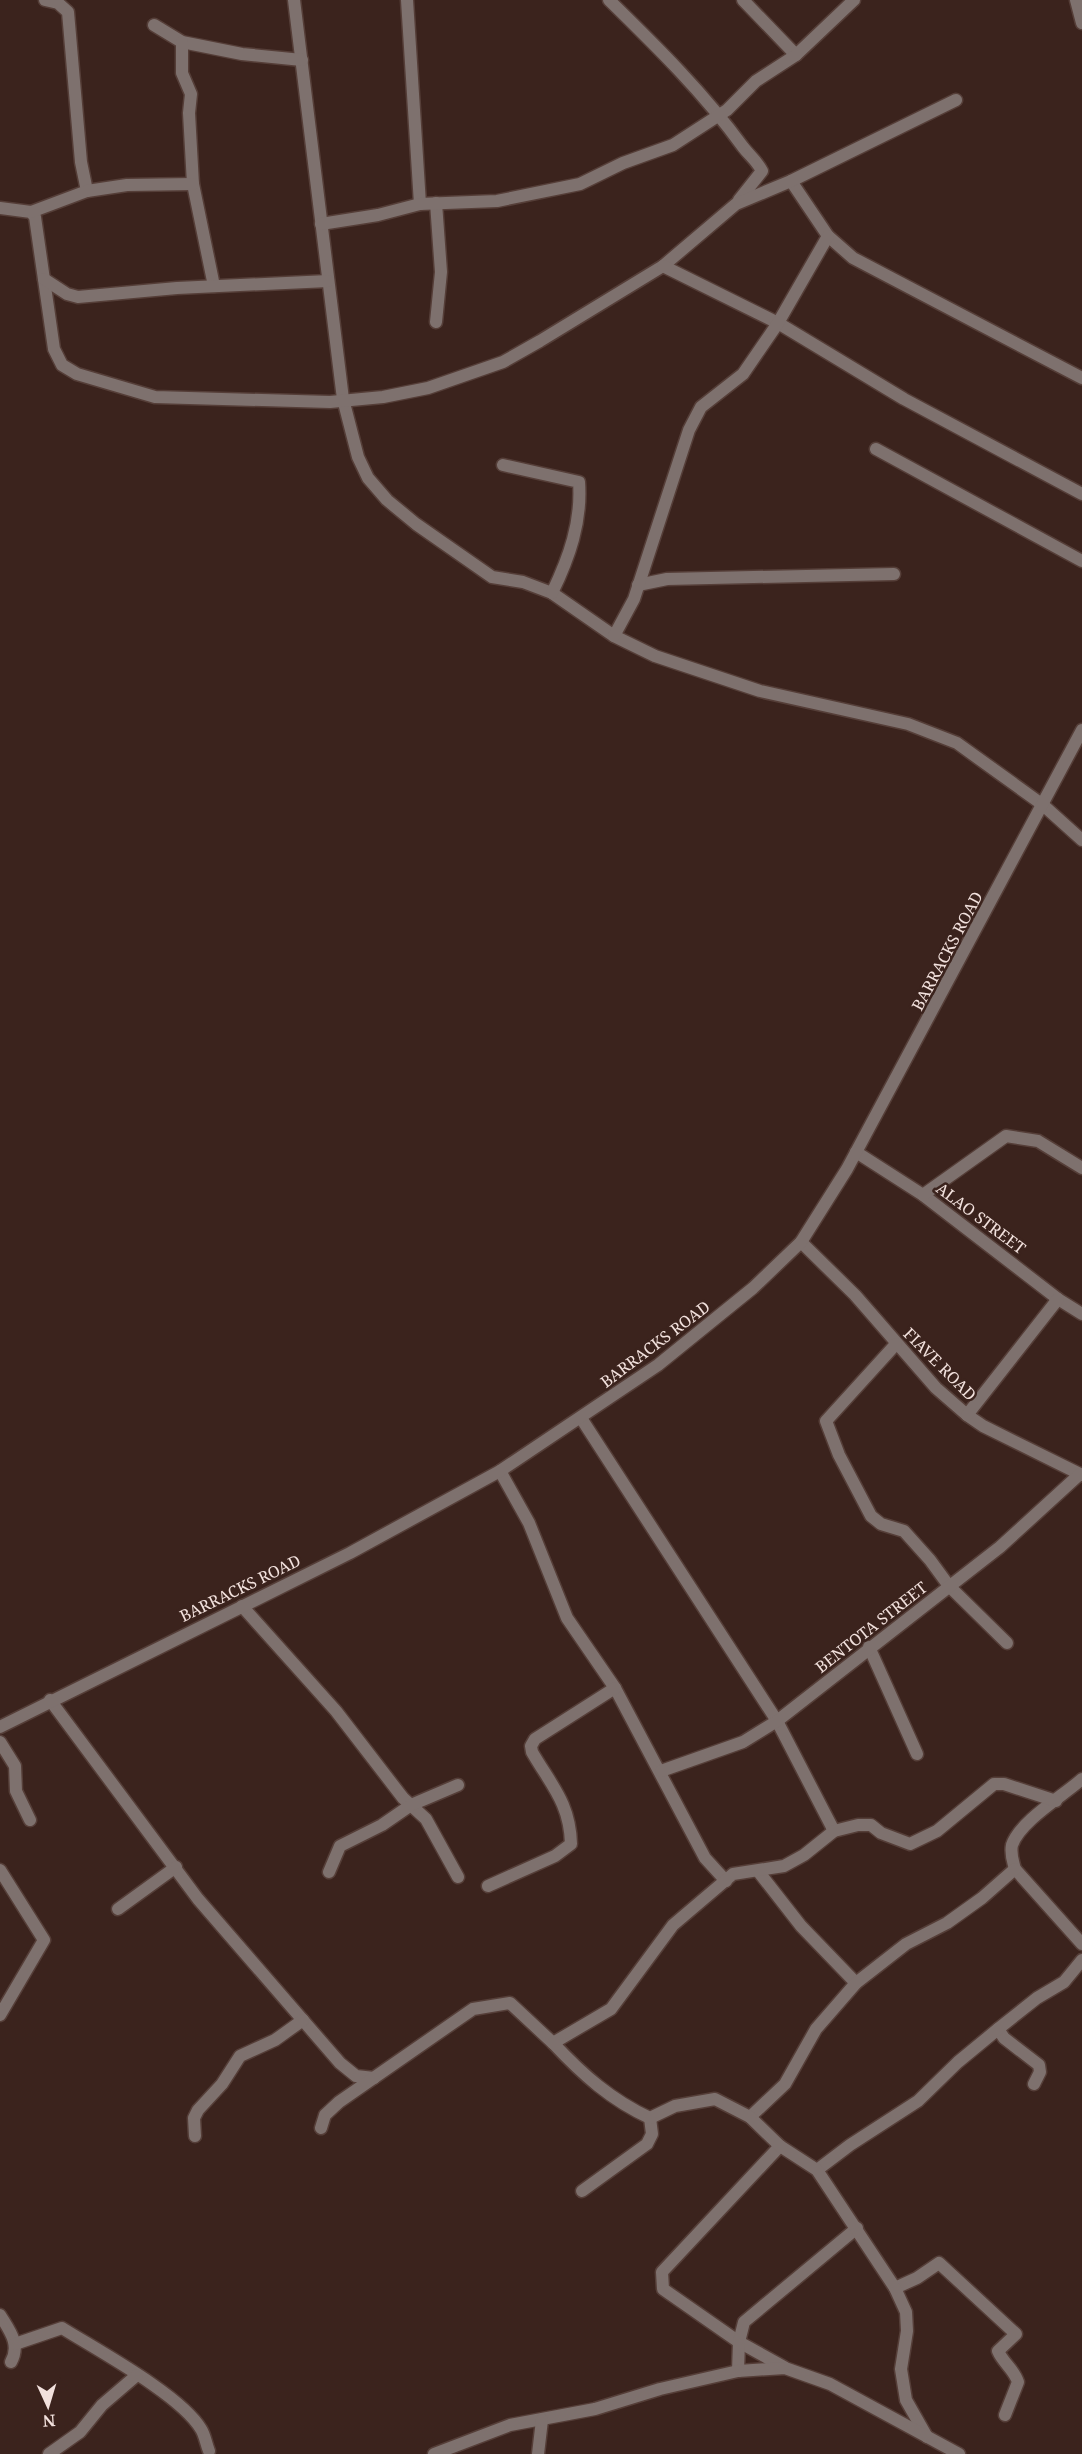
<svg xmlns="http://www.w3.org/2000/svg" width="1082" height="2454" font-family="'Noto Serif',serif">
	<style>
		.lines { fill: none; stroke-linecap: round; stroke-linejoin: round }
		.minor-casing { stroke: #553e38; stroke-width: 15 }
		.minor { stroke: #7e716e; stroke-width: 12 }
		.labels { text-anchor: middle; stroke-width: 5; stroke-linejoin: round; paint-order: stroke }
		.street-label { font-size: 16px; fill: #f2e1dd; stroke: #3b231d }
	</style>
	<rect width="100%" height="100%" fill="#3b231d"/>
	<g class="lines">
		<defs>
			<g id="minor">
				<path d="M 45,0 L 58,3 L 68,12 L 81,162 L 87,191"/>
				<path d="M 294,0 L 343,399 L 358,457 L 368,478 L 387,500 L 416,524 L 492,577 L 523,582 L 552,593 L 614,636 L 655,656 L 760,691 L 908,724 L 957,743 L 1043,805 L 1082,840"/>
				<path d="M 407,0 L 420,204"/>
				<path d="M 609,0 C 656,46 704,93 743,147 C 750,156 757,161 762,171 L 739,200"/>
				<path d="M 743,0 L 796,55"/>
				<path d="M 1076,0 L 1082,23"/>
				<path d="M 154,25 L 182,42 L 242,54 L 302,60"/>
				<path d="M 182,42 L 182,73 L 191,94 L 189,113 L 193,184 L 214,286"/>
				<path d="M 791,181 L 828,236 L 853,258 L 1082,378"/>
				<path d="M 436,203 L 441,272 L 436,322"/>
				<path d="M 0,208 L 31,212 L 35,217 L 54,349 L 62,365 L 77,374 L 155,397 L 330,402 L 383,397 L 428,388 L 503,362 L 540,341 L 663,266 L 736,204 L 791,181 L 956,100"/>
				<path d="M 31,212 L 87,191 L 127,185 L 193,184"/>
				<path d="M 321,224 L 378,215 L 420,204 L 497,201 L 580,184 L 623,163 L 673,145 L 727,110 L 756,81 L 796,55 L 854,0"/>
				<path d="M 663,266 L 778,323 L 904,399 L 1082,494"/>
				<path d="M 44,279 L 67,294 L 78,297 L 177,288 L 328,281"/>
				<path d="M 876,449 L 1082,561"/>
				<path d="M 503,465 L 579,482 C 582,522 569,558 552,593"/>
				<path d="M 638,585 L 667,579 L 894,574"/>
				<path d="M 614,636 L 634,599 L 689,430 L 701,407 L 743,374 L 778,323 L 828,236"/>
				<path d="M 856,1152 L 923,1195 L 1058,1299 L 1082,1314"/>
				<path d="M 923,1195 L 1006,1136 L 1038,1141 L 1082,1168"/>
				<path d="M 801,1242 L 855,1295 L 936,1388 L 967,1415 L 983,1426 L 1082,1475"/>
				<path d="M 896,1344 L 826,1421 L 839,1455 L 871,1516 L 881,1524 L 904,1531 L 930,1560 L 949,1586 L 1007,1643"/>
				<path d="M 967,1415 L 1058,1299"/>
				<path d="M 581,1418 L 777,1721 L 834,1831"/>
				<path d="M 500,1471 L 529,1523 L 567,1618 L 615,1688 L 705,1858 L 726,1881"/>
				<path d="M 242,1606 L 336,1711 L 403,1798 L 426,1819 L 458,1877"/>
				<path d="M 869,1647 L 917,1754"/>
				<path d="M 50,1700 L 198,1899 L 340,2063 L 356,2076 L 374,2078"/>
				<path d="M 0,1727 L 350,1553 L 500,1471 L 658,1365 L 753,1288 L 801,1242 L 847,1169 L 1082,730"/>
				<path d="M 0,1742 L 15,1766 L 16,1791 L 30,1820"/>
				<path d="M 661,1771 L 743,1742 L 777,1721 L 1000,1547 L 1080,1474"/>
				<path d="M 1082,1779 C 1063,1796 1020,1821 1012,1845 C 1010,1854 1013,1861 1015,1869 L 1082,1944"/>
				<path d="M 0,1870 L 44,1940 L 0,2015"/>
				<path d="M 758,1871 L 801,1926 L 856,1983"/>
				<path d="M 329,1872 L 340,1846 L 382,1825 L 411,1805 L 458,1785"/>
				<path d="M 488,1886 L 555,1856 L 571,1844 C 570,1803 551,1785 532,1752 L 531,1746 L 535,1739 L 615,1688"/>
				<path d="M 118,1909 L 176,1867"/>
				<path d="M 998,2029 L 1004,2038 L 1039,2065 L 1040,2072 L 1034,2084"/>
				<path d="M 750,2117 L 785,2084 L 816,2029 L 856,1983 L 906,1944 L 947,1923 L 982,1898 L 1015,1869"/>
				<path d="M 321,2128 L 325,2115 L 339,2102 L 473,2009 L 510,2003 L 553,2043"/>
				<path d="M 195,2136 L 194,2118 L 198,2110 L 222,2084 L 240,2056 L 275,2040 L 303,2020"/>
				<path d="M 780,2146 L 662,2272 L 663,2289 L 739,2342 L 784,2367"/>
				<path d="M 817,2170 L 850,2145 L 918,2101 L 958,2062 L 998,2029 L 1037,1998 L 1064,1982 L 1082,1960"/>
				<path d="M 582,2191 L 647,2144 L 652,2134 L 650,2118"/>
				<path d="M 895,2288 L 917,2278 L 939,2263 L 1016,2334 L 998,2351 C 1003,2363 1014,2369 1018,2382 L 1005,2415"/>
				<path d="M 0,2315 C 9,2330 21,2344 11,2362"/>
				<path d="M 15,2344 L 62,2328 C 97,2350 181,2395 201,2429 C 205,2435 206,2444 209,2451"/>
				<path d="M 738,2371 L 739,2342 L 744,2322 L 857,2228"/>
				<path d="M 927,2437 L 906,2400 L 901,2369 L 907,2331 L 906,2312 L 895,2288 L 817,2170 L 780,2146 L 750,2117 L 715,2099 L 675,2106 L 650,2118 C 611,2100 583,2075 553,2043 L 611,2009 L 673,1925 L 733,1874 L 784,1866 L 804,1855 L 834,1831 L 858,1825 L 871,1825 L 881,1833 L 910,1844 L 937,1831 L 994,1784 L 1004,1784 L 1056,1801"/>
				<path d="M 49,2454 L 80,2432 L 102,2405 L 137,2375"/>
				<path d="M 434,2454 L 510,2425 L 595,2409 L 660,2389 L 738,2371 L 785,2368 L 830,2384 L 959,2454"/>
				<path d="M 538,2454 L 542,2420"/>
			</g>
		</defs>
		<use href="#minor" class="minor-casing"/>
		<use href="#minor" class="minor"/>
	</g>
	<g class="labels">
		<g class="street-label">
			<text transform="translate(947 951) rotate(-62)" y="6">BARRACKS ROAD</text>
			<text transform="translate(981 1218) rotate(37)" y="6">ALAO STREET</text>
			<text transform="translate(655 1344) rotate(-37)" y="6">BARRACKS ROAD</text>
			<text transform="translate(940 1364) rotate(45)" y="6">FIAVE ROAD</text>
			<text transform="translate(240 1588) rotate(-26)" y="6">BARRACKS ROAD</text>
			<text transform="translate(871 1627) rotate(-38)" y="6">BENTOTA STREET</text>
		</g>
	</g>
	<g transform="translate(48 2406) rotate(176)" stroke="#3b231d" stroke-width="4.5" paint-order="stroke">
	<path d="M0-4.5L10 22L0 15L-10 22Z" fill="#f2e1dd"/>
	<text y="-9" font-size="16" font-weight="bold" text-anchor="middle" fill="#f2e1dd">N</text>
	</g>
</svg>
